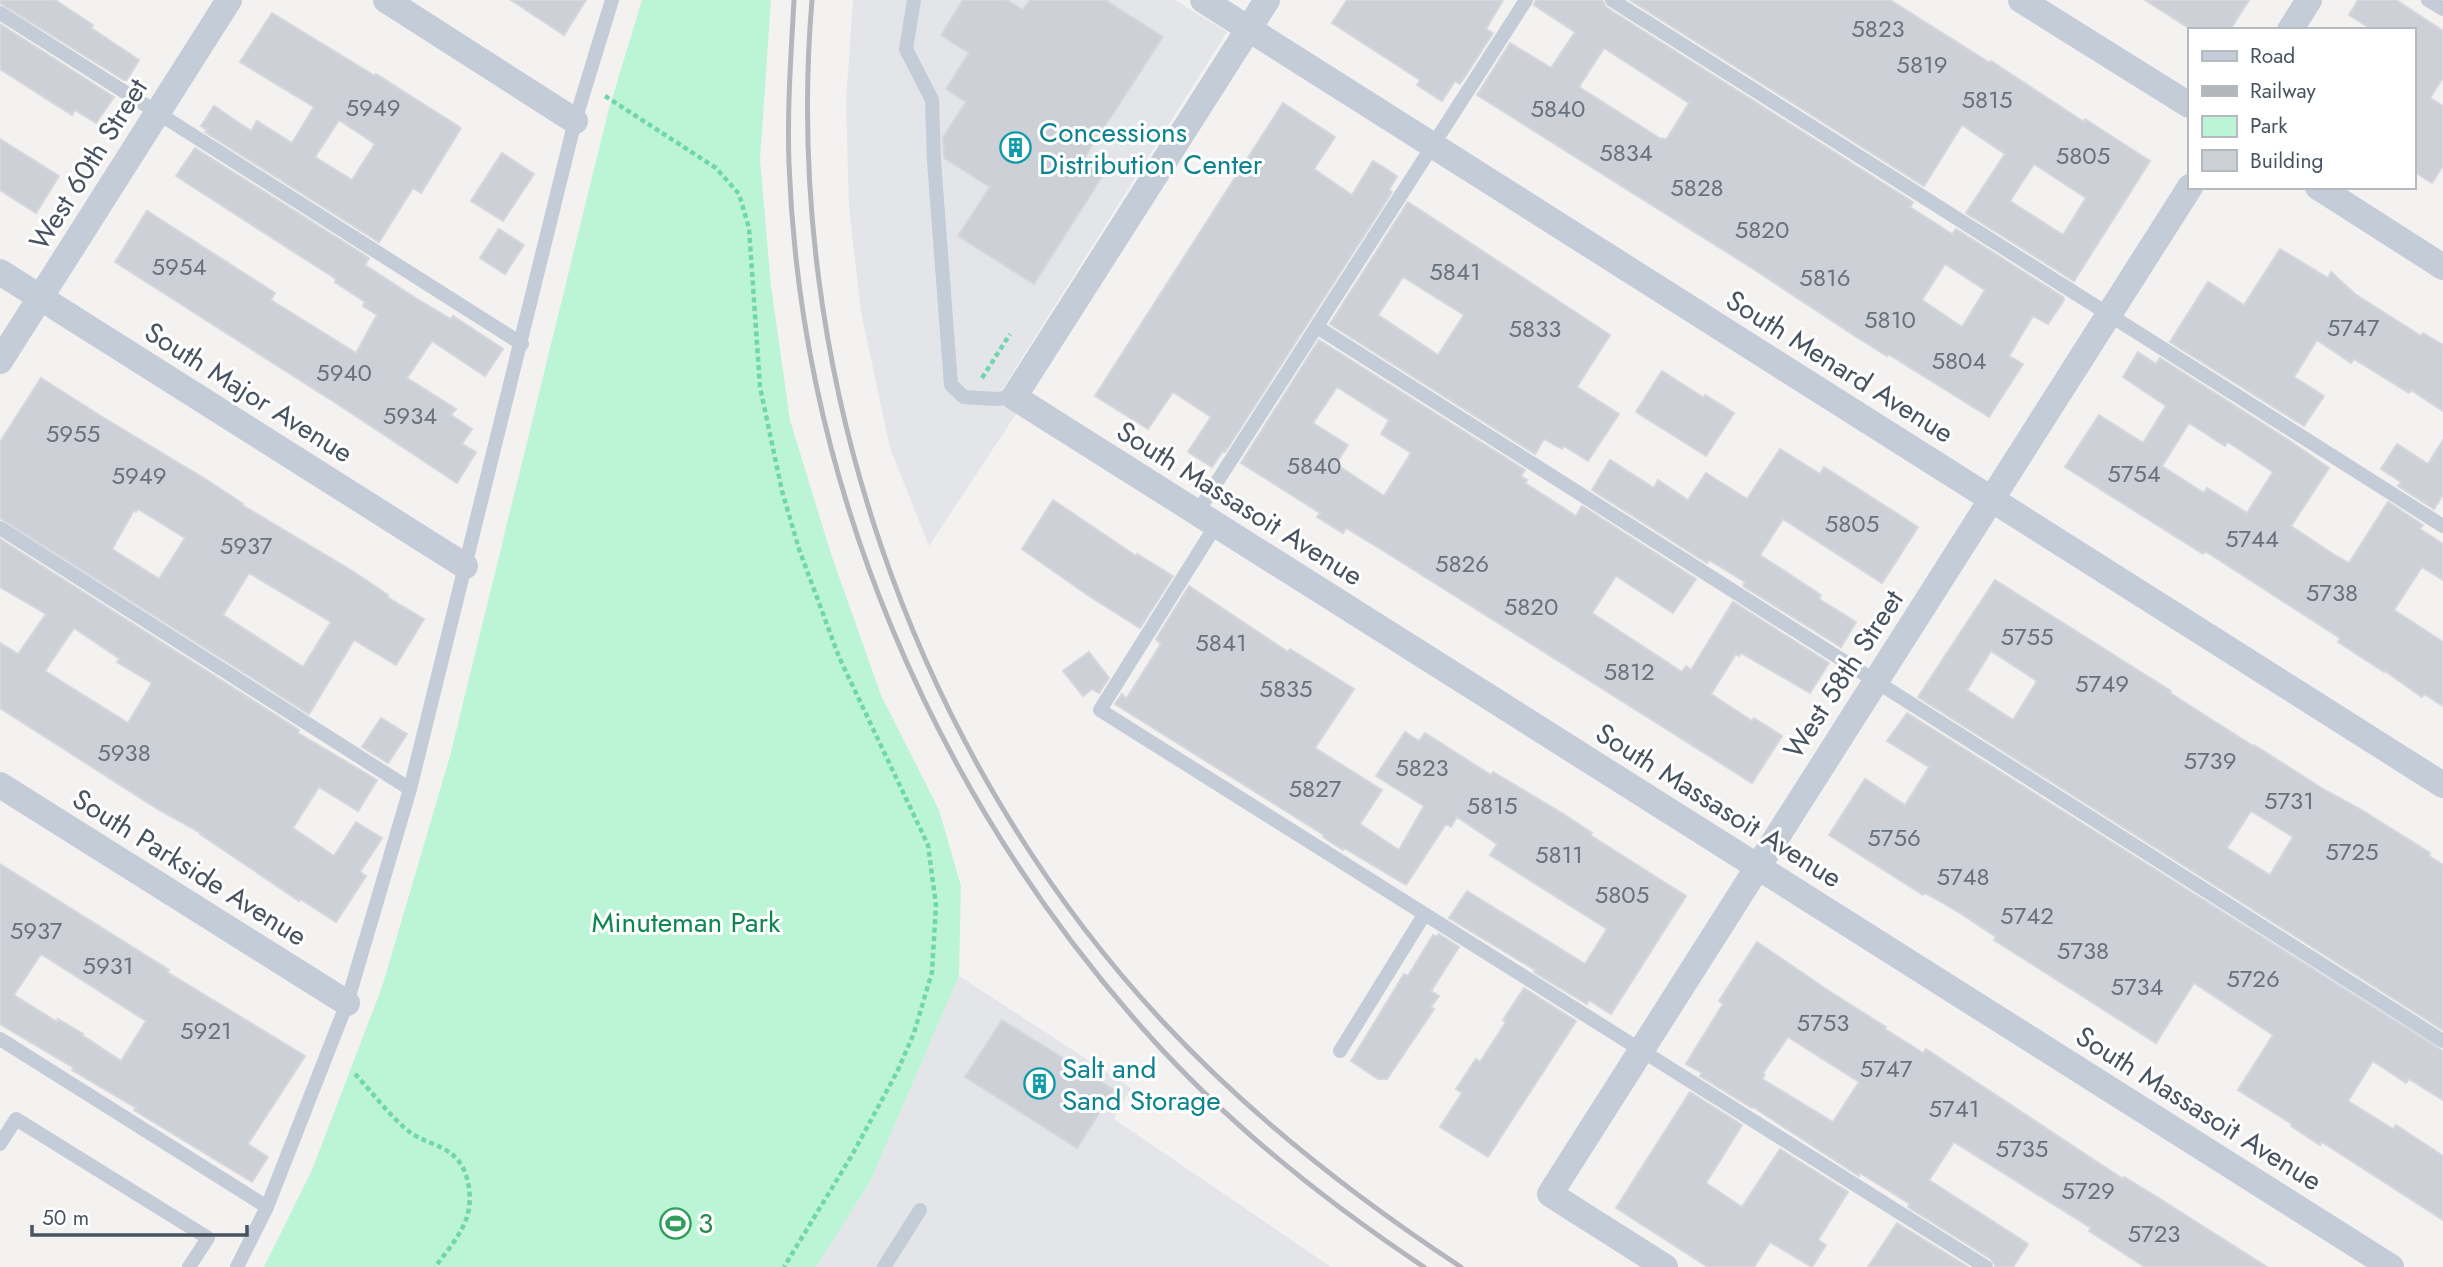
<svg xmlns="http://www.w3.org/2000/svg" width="2443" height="1267" font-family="Jost,sans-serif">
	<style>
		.airport { fill: #e3e5e9 }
		.green { fill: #bcf5d6 }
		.building { fill: #cdd0d6; stroke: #d5d7dd; stroke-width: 2; fill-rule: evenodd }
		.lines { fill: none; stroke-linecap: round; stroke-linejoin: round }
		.path { stroke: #70d7ab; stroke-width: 4.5; stroke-dasharray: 5 3.5; stroke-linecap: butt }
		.lane { stroke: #c4ccd7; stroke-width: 14 }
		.street { stroke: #c4ccd7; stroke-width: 26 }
		.rail { stroke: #b3b6bc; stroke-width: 5 }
		.labels { text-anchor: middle; stroke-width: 6; stroke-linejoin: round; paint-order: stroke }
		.number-label { font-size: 24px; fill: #68727e }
		.culture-label { font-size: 28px; fill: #0d838f; stroke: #fff; text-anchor: start }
		.street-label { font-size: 28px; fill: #475361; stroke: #fff }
		.park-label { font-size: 28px; fill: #0d8752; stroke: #fff }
		.leisure-label { font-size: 28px; fill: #27864d; stroke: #fff; text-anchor: start }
	</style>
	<rect width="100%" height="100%" fill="#f4f1f1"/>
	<g class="airport">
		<path d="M 853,0 L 1175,0 L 1227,32 L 996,399 L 1016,414 L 929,546 L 890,448 L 861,312 L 849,208 L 846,102 Z"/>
		<path d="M 959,976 L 1131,1088 L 1114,1119 L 1331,1267 L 816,1267 L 870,1182 Z"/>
	</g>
	<path class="green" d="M 642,0 L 771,0 L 760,160 L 771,286 L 790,420 L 831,554 L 881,695 L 939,810 L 961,886 L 959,976 L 870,1182 L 816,1267 L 264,1267 L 312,1170 L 382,987 L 450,756 L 608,112 Z"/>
	<g class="building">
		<path d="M 0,0 L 55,0 L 93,25 L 91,28 L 139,60 L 127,80 L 124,80 L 0,3 Z"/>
		<path d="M 511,0 L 586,0 L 564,35 Z"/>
		<path d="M 963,0 L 1007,0 L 1023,10 L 1030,0 L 1105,0 L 1163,37 L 1082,161 L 1103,175 L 1034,284 L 958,236 L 990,187 L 944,158 L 943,137 L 966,102 L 946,89 L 969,53 L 941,35 Z"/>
		<path d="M 1347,0 L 1503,0 L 1486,29 L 1493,33 L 1460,84 L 1455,81 L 1442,101 L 1417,85 L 1420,80 L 1332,23 Z"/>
		<path d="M 1536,0 L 1602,0 L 1607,8 L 1913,202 L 1910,207 L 1952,234 L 1956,229 L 2063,297 L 2064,300 L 2048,324 L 2033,316 L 2009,356 L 2023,364 L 1989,417 L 1888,354 L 1887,356 L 1855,336 L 1755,270 L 1477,95 L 1510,43 L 1551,68 L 1575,32 L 1534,5 ZM 1604,48 L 1689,103 L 1666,140 L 1662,138 L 1661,139 L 1579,87 ZM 1945,264 L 1985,290 L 1962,327 L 1922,300 Z"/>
		<path d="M 1630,0 L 1890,0 L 1990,63 L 1991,61 L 2084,122 L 2085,119 L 2150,161 L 2074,281 L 1966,213 L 2005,154 L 1962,125 L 1924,186 ZM 2034,164 L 2086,198 L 2063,235 L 2010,201 Z"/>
		<path d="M 2145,0 L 2249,0 L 2230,30 L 2192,30 Z"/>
		<path d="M 2358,0 L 2396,0 L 2443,31 L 2443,78 L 2430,98 L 2443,106 L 2443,166 L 2432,183 L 2413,171 L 2413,30 L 2373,30 L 2349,15 Z"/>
		<path d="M 272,13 L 375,76 L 376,74 L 461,128 L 421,193 L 413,188 L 379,242 L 205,132 L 207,130 L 201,126 L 214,106 L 251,131 L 257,121 L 292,143 L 314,107 L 240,62 ZM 339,120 L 375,144 L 352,180 L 315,157 Z"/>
		<path d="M 0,24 L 114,97 L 96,123 L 75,110 L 72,115 L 0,69 Z"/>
		<path d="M 1283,103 L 1335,137 L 1314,169 L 1352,195 L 1373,161 L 1397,176 L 1389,190 L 1392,192 L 1225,452 L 1223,451 L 1212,467 L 1188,452 L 1211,417 L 1173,392 L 1148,429 L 1095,396 Z"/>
		<path d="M 0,139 L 59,176 L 36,213 L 0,190 Z"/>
		<path d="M 195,148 L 369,258 L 365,265 L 417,299 L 451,319 L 453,316 L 503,349 L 485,376 L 432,341 L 407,378 L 456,409 L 451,415 L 472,429 L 462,444 L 476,452 L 457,483 L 342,407 L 115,262 L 147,211 L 275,293 L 271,300 L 356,353 L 377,315 L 363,306 L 365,302 L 335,282 L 336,279 L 176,176 Z"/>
		<path d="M 502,153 L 534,174 L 503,221 L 471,201 Z"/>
		<path d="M 1408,202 L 1610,335 L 1577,387 L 1619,414 L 1588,461 L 1564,446 L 1562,449 L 1544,439 L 1535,454 L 1330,324 ZM 1403,277 L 1464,315 L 1438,355 L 1378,315 Z"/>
		<path d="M 499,229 L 524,245 L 505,274 L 480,258 Z"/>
		<path d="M 2280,249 L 2328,278 L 2331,272 L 2355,294 L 2421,336 L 2423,333 L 2443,345 L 2443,411 L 2411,390 L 2409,393 L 2354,359 L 2351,363 L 2317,340 L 2294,377 L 2324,396 L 2304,426 L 2170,342 L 2208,282 L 2244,305 Z"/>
		<path d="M 1319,340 L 1525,470 L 1521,476 L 1527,480 L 1525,483 L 1576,516 L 1582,506 L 1696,579 L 1673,613 L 1616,576 L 1592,613 L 1682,672 L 1686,666 L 1691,670 L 1733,602 L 1829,663 L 1810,693 L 1741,653 L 1739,656 L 1736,654 L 1711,694 L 1752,721 L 1754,718 L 1782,736 L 1752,783 L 1387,553 L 1346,528 L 1343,533 L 1317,517 L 1320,513 L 1241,463 ZM 1337,387 L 1389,420 L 1381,434 L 1411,453 L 1384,496 L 1336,464 L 1348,445 L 1313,423 Z"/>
		<path d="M 2138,352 L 2156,364 L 2160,358 L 2293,443 L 2329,468 L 2291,526 L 2336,556 L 2349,563 L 2388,502 L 2423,525 L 2420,529 L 2443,544 L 2443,580 L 2422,567 L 2394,610 L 2443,642 L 2443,706 L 2424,694 L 2422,697 L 2385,671 L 2384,672 L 2338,642 L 2340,638 L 2205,551 L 2203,554 L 2065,467 L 2099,415 L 2143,443 L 2166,406 L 2123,377 ZM 2189,423 L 2225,446 L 2228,442 L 2273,472 L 2247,513 L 2207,488 L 2204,493 L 2162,466 Z"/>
		<path d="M 1662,371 L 1704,398 L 1705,395 L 1734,413 L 1706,456 L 1636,412 Z"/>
		<path d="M 41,378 L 104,418 L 207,480 L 243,504 L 242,505 L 354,572 L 388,595 L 387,597 L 424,619 L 396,665 L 354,640 L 309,714 L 0,518 L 0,442 ZM 138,509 L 185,538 L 159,579 L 112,549 L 134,510 L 136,512 ZM 249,573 L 331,622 L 303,667 L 223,615 Z"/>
		<path d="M 2443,440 L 2443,495 L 2434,509 L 2398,486 L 2401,482 L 2381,469 L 2397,444 L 2428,464 Z"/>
		<path d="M 1780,449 L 1820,474 L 1824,467 L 1918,527 L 1882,583 L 1783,519 L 1760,555 L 1821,595 L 1819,599 L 1856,622 L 1841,647 L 1743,586 L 1745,582 L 1709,560 L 1707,563 L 1592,490 L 1610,460 L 1654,488 L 1658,480 L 1688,500 L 1706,473 L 1747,499 Z"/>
		<path d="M 1053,500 L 1136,556 L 1137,554 L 1173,576 L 1140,628 L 1089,596 L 1022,549 Z"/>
		<path d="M 0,539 L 299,730 L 298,733 L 377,780 L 358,811 L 319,787 L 293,828 L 334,856 L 356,822 L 382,838 L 360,872 L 366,876 L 336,922 L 300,899 L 299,901 L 200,834 L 201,833 L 159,810 L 0,708 L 0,643 L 18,654 L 46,614 L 0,587 ZM 74,628 L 120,659 L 117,662 L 152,683 L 128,723 L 45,671 Z"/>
		<path d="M 1995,580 L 2171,691 L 2170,693 L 2253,746 L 2254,745 L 2323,789 L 2360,809 L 2430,853 L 2429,856 L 2443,865 L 2443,1030 L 1918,697 ZM 1991,651 L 2037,681 L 2013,720 L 1967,690 ZM 2251,811 L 2293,837 L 2270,875 L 2227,848 Z"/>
		<path d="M 1189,586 L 1288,652 L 1290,649 L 1354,689 L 1315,748 L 1382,790 L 1360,824 L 1399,850 L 1424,806 L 1376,776 L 1405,732 L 1419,741 L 1425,733 L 1491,775 L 1493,772 L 1565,815 L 1592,833 L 1590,835 L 1686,896 L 1611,1014 L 1589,1000 L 1587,1004 L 1534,972 L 1535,970 L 1449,918 L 1467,891 L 1585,964 L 1607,929 L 1490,855 L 1497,844 L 1457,817 L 1451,827 L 1446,824 L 1406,885 L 1344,848 L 1343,850 L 1323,837 L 1324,835 L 1115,704 L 1122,694 L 1126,699 L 1161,644 L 1156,639 Z"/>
		<path d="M 1089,652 L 1109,678 L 1099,693 L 1092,689 L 1083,696 L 1063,671 Z"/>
		<path d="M 1907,713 L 2443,1051 L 2443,1100 L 2409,1079 L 2406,1083 L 2373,1061 L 2348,1101 L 2393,1129 L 2396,1125 L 2443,1156 L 2443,1220 L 2322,1142 L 2320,1145 L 2291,1126 L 2292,1124 L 2238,1090 L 2273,1035 L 2194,983 L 2156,1043 L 1994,940 L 1996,937 L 1960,913 L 1925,893 L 1923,895 L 1829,835 L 1865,779 L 1905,805 L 1929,767 L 1887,741 Z"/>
		<path d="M 381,718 L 407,734 L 388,763 L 362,747 Z"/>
		<path d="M 0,864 L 169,970 L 167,972 L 305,1056 L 248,1144 L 268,1157 L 252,1182 L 134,1110 L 136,1108 L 72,1070 L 74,1068 L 0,1024 ZM 41,954 L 146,1021 L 121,1061 L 82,1035 L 83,1034 L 58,1019 L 57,1022 L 14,995 Z"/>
		<path d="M 1439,934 L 1459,947 L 1431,991 L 1439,996 L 1431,1007 L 1434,1009 L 1387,1079 L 1378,1079 L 1351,1061 L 1404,974 L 1408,976 L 1433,935 L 1437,937 Z"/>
		<path d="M 1757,942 L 1829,991 L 1886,1027 L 1885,1029 L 1923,1053 L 1926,1049 L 2123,1179 L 2124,1177 L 2157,1197 L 2267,1267 L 2145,1267 L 2089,1231 L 2091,1228 L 1954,1142 L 1929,1180 L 2028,1244 L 2013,1267 L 1996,1267 L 1991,1259 L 1908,1207 L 1910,1204 L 1860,1173 L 1859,1176 L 1753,1107 L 1752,1108 L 1700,1076 L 1702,1073 L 1686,1064 L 1723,1004 L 1719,1001 ZM 1788,1037 L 1859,1082 L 1833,1122 L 1762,1079 L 1765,1075 L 1763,1073 Z"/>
		<path d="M 1524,988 L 1576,1021 L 1488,1157 L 1440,1127 L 1462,1093 L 1456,1089 L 1476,1059 L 1480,1062 L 1506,1022 L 1503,1020 Z"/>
		<path d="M 1002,1020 L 1114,1090 L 1077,1148 L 965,1077 Z"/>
		<path d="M 1690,1092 L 1742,1125 L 1706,1183 L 1742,1207 L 1780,1149 L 1848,1192 L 1818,1240 L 1826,1245 L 1812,1267 L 1770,1242 L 1754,1267 L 1708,1267 L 1616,1208 Z"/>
		<path d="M 1897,1223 L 1968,1267 L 1868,1267 Z"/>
	</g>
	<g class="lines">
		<g class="path">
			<path d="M 605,96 L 716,168 L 739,194 L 749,228 L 760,387 L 782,491 L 799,549 L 839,657 L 928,845 L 936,905 L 932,972 L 914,1033 L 897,1072 L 852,1155 L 784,1267"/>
			<path d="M 982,378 L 1010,334"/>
			<path d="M 355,1074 C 373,1093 390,1117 411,1133 C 424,1142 442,1145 454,1156 C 469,1169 473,1198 467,1217 C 461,1235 447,1251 435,1267"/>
		</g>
		<g class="lane">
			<path d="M 914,0 L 906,49 L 932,100 L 934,161 L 951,385 L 964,397 L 996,399 L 1014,397"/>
			<path d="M 1612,0 L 2443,526"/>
			<path d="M 2428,0 L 2443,9"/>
			<path d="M 0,13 L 522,344"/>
			<path d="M 1317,327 L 2443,1041"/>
			<path d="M 1197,513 L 1526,0"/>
			<path d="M 1216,525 L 1100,710 L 1986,1267"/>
			<path d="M 0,528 L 410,789"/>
			<path d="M 0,1039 L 267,1207"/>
			<path d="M 1340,1051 L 1424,915"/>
			<path d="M 0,1144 L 16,1119 L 208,1238 L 189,1267"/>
			<path d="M 237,1267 L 267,1207 L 347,1003 L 410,789 L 575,121 L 612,0"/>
			<path d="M 884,1267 L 920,1210"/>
		</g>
		<g class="street">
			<path d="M 386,0 L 575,121"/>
			<path d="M 1203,0 L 2443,785"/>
			<path d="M 1267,0 L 1014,397 L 2391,1267"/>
			<path d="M 2021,0 L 2189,105"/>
			<path d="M 2290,30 L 2309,0"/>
			<path d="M 2318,187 L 2443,267"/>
			<path d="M 0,272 L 465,566"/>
			<path d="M 0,361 L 229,0"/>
			<path d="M 0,785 L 347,1003"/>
			<path d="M 1665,1267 L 1550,1194 L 2190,187"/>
		</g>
		<g class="rail">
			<path d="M 794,0 C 791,55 787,109 789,164 C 801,484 933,793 1145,1031 C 1226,1122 1323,1200 1424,1267"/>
			<path d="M 812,0 C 781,368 912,754 1165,1024 C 1253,1118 1353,1196 1461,1267"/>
		</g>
	</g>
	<defs>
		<symbol id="building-ring" viewBox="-11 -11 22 22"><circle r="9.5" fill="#fff" stroke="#0f9aa8" stroke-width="1.5"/><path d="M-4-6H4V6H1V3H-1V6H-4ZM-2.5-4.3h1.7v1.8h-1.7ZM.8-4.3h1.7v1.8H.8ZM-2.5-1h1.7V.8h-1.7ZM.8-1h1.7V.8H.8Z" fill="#0f9aa8"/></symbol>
		<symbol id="stadium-ring" viewBox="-11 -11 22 22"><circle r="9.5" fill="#fff" stroke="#2e9e5b" stroke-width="1.5"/><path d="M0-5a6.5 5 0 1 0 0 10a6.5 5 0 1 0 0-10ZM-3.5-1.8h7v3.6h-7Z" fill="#2e9e5b"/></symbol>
	</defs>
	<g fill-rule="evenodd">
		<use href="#building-ring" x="998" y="130" width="35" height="35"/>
		<use href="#building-ring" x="1022" y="1066" width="35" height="35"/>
		<use href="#stadium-ring" x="658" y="1206" width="35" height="35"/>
	</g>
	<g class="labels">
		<g class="number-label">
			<text x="1878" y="37">5823</text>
			<text x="1922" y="73">5819</text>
			<text x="1987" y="108">5815</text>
			<text x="373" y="116">5949</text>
			<text x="1558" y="117">5840</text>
			<text x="1626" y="161">5834</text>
			<text x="2083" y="164">5805</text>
			<text x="1697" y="196">5828</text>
			<text x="1762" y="238">5820</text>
			<text x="179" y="275">5954</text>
			<text x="1455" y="280">5841</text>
			<text x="1825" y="286">5816</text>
			<text x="1890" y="328">5810</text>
			<text x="2353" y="336">5747</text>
			<text x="1535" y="337">5833</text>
			<text x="1959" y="369">5804</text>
			<text x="344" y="381">5940</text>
			<text x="410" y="424">5934</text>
			<text x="73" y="442">5955</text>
			<text x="1314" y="474">5840</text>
			<text x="2134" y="482">5754</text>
			<text x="139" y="484">5949</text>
			<text x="1852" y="532">5805</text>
			<text x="2252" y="547">5744</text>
			<text x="246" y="554">5937</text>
			<text x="1462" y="572">5826</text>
			<text x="2332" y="601">5738</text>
			<text x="1531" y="615">5820</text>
			<text x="2027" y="645">5755</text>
			<text x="1221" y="651">5841</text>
			<text x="1629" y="680">5812</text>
			<text x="2102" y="692">5749</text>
			<text x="1286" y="697">5835</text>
			<text x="124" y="761">5938</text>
			<text x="2210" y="769">5739</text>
			<text x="1422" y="776">5823</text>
			<text x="1315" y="797">5827</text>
			<text x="2289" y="809">5731</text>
			<text x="1492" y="814">5815</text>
			<text x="1894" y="846">5756</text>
			<text x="2352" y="860">5725</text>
			<text x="1559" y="863">5811</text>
			<text x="1963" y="885">5748</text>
			<text x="1622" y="903">5805</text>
			<text x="2027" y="924">5742</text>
			<text x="36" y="939">5937</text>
			<text x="2083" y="959">5738</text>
			<text x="108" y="974">5931</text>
			<text x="2253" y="987">5726</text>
			<text x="2137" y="995">5734</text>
			<text x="1823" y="1031">5753</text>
			<text x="206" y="1039">5921</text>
			<text x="1886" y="1077">5747</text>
			<text x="1954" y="1117">5741</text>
			<text x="2022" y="1157">5735</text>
			<text x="2088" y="1199">5729</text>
			<text x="2154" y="1242">5723</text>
		</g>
		<g class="culture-label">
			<text x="1039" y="142">Concessions<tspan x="1039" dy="32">Distribution Center</tspan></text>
			<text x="1062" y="1078">Salt and<tspan x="1062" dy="32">Sand Storage</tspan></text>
		</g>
		<g class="street-label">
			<text transform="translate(88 164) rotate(-58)" y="10">West 60th Street</text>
			<text transform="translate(1840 366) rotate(32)" y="10">South Menard Avenue</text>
			<text transform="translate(249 392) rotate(32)" y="10">South Major Avenue</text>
			<text transform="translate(1240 503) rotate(32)" y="10">South Massasoit Avenue</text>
			<text transform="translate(1843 674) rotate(-57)" y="10">West 58th Street</text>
			<text transform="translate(1719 805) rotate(32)" y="10">South Massasoit Avenue</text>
			<text transform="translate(190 867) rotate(32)" y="10">South Parkside Avenue</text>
			<text transform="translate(2199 1108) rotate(32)" y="10">South Massasoit Avenue</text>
		</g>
		<g class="park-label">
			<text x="686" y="932">Minuteman Park</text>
		</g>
		<g class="leisure-label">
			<text x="698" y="1233">3</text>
		</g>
	</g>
	<rect x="2188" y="28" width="228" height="161" fill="#ffffff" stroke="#b5bac0" stroke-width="2"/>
	<rect x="2202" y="51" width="35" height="10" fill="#c4ccd7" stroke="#b5bac0" stroke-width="2"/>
	<text x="2250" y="63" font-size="21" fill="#475361">Road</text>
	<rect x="2202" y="86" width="35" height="10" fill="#b3b6bc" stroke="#b5bac0" stroke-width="2"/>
	<text x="2250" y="98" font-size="21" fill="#475361">Railway</text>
	<rect x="2202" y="116" width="35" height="21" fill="#bcf5d6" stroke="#b5bac0" stroke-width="2"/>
	<text x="2250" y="133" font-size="21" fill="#475361">Park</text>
	<rect x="2202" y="150" width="35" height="21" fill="#cdd0d6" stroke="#b5bac0" stroke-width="2"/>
	<text x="2250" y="168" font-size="21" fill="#475361">Building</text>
	<path d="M32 1225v10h215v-10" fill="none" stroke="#475361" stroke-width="3.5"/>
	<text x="42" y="1225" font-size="21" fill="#475361" stroke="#ffffff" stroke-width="5" paint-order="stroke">50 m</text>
</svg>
